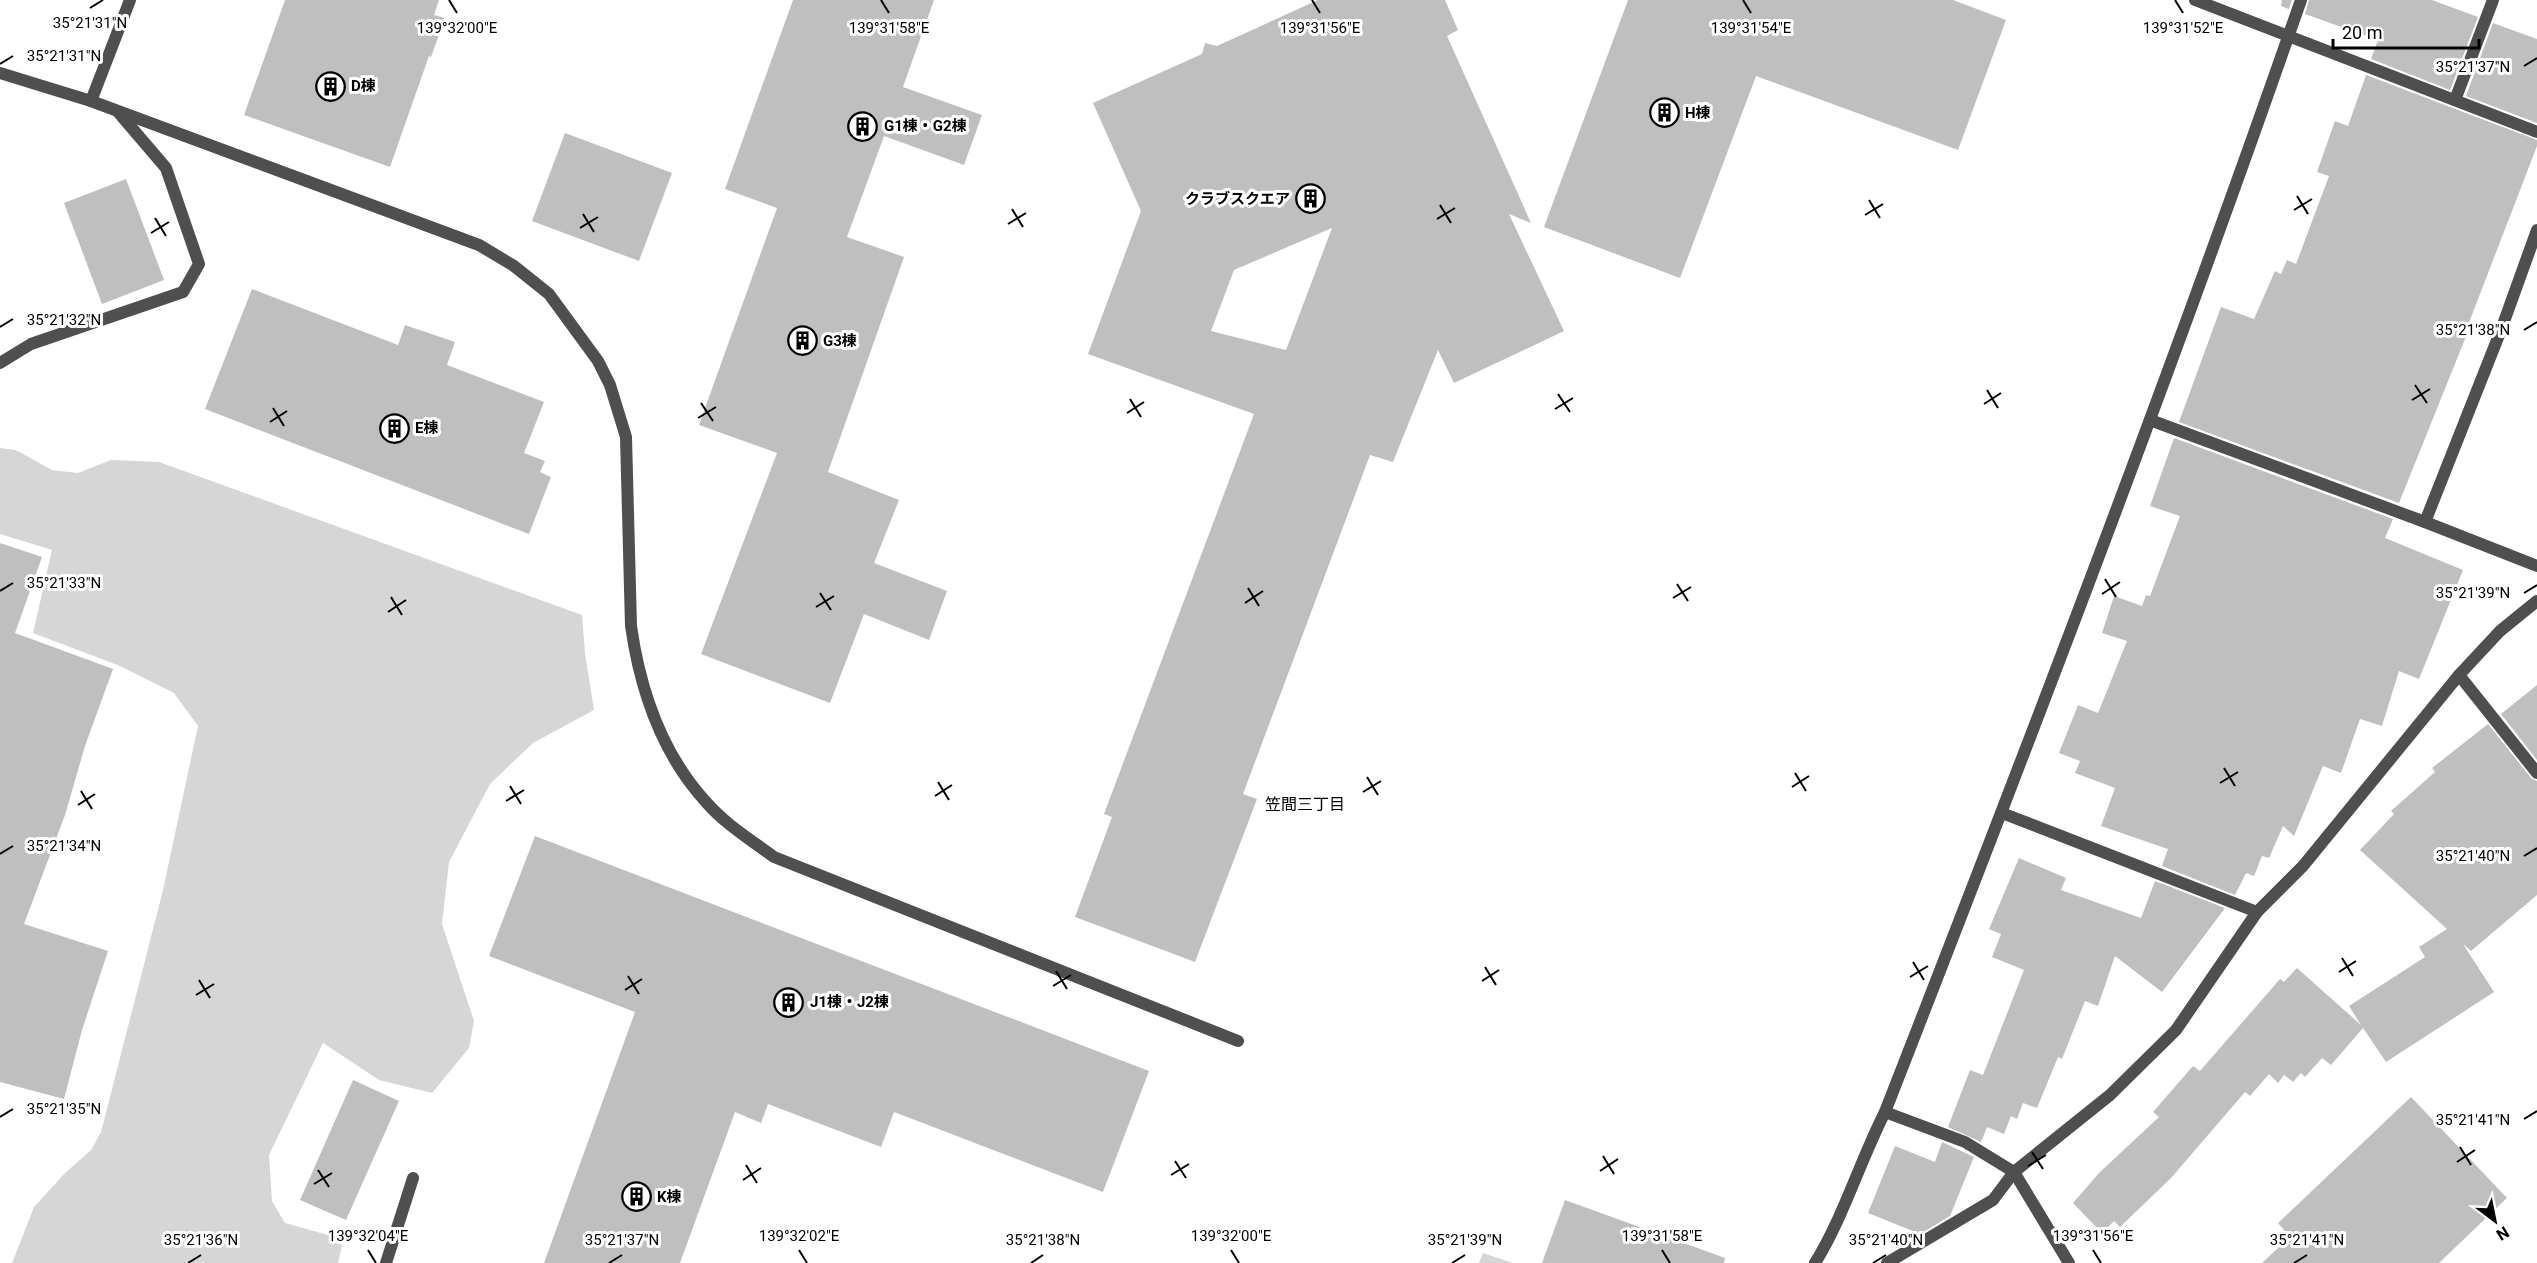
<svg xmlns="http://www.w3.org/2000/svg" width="2537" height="1263" font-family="Roboto,'Noto Sans JP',sans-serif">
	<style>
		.green { fill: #d6d6d6 }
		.building { fill: #bfbfbf; fill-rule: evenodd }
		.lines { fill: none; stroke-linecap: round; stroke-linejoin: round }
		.service { stroke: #4f4f4f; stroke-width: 12 }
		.pedestrian { stroke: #4f4f4f; stroke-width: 12 }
		.minor { stroke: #4f4f4f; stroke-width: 12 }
		.ticks { fill: none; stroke: #000; stroke-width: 2 }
		.labels { text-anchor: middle; stroke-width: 6; stroke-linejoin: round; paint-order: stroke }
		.poi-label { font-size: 15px; font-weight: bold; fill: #000; stroke: #fff; text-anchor: start }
		.neighbourhood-label { font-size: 16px; fill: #000; stroke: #fff }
		.ticks-label { font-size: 15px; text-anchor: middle; fill: #000; stroke: #fff; stroke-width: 6; stroke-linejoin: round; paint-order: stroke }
	</style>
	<rect width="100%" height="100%" fill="#fff"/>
	<g class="green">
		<path d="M 0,448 L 16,450 L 52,470 L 78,473 L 111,460 L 159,462 L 582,615 L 585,653 L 594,710 L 533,743 L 490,784 L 449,862 L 442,924 L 474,1021 L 469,1048 L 432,1093 L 379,1080 L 323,1043 L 269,1155 L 272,1201 L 285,1223 L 328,1235 L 342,1245 L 338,1263 L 12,1263 L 34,1207 L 64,1174 L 91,1150 L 101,1132 L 163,890 L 198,726 L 174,693 L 120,666 L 33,633 L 52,550 L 0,534 Z"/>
		<path d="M 1483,1253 L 1513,1263 L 1479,1263 Z"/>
	</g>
	<g class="building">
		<path d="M 285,0 L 439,0 L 434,15 L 445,18 L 431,57 L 429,56 L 390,167 L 244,115 Z"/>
		<path d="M 793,0 L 934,0 L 903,87 L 982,115 L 964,165 L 884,136 L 847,237 L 904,257 L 828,472 L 899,500 L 874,563 L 947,591 L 929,640 L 864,614 L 830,703 L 701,654 L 777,453 L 699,425 L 777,208 L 725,189 Z"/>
		<path d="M 1318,0 L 1445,0 L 1458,30 L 1447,36 L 1531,223 L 1509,214 L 1564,331 L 1454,383 L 1438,350 L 1393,462 L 1370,455 L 1243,794 L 1257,799 L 1195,962 L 1075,917 L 1112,817 L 1104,814 L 1254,414 L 1088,354 L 1141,211 L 1093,103 L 1202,54 L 1205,43 L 1217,46 ZM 1332,228 L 1286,350 L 1211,331 L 1234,270 Z"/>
		<path d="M 1628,0 L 1953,0 L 2006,20 L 1958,150 L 1756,76 L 1680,278 L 1544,227 Z"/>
		<path d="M 2282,0 L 2292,0 L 2289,9 L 2281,6 Z"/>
		<path d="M 2309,0 L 2432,0 L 2478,17 L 2450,90 L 2371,59 L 2378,40 L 2305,14 Z"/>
		<path d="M 2493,23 L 2537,39 L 2537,123 L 2466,96 Z"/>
		<path d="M 2366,75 L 2537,140 L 2537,146 L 2465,333 L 2467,334 L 2399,503 L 2179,422 L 2221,307 L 2254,319 L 2275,271 L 2281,274 L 2287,260 L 2296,264 L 2329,176 L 2317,172 L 2335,121 L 2348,126 Z"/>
		<path d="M 565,133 L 672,173 L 639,261 L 532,221 Z"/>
		<path d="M 126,179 L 164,280 L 102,304 L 64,203 Z"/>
		<path d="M 252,289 L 398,345 L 405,325 L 455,342 L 447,365 L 544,402 L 524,453 L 545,461 L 540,472 L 551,477 L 529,534 L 205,409 Z"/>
		<path d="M 2174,438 L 2393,519 L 2385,538 L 2463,570 L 2419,679 L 2399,671 L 2382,726 L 2360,719 L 2341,773 L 2323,766 L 2294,836 L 2283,826 L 2269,858 L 2262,856 L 2254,876 L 2246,873 L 2235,895 L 2162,866 L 2168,849 L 2101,826 L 2115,788 L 2075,773 L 2080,761 L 2059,753 L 2078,705 L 2098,713 L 2127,641 L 2102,633 L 2114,596 L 2142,606 L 2146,595 L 2150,596 L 2180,516 L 2150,506 Z"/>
		<path d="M 0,543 L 42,557 L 15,633 L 113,669 L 85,746 L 65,815 L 24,924 L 108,951 L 82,1030 L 64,1099 L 0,1082 Z"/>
		<path d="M 2537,685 L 2537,760 L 2501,714 Z"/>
		<path d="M 2488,724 L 2531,778 L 2537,781 L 2537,895 L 2471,951 L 2463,944 L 2494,992 L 2386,1062 L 2363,1028 L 2331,1065 L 2322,1058 L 2305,1077 L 2301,1073 L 2293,1082 L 2284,1075 L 2278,1083 L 2269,1074 L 2250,1096 L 2245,1092 L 2171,1178 L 2120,1227 L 2114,1221 L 2102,1233 L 2073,1203 L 2099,1173 L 2159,1117 L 2153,1112 L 2193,1066 L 2200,1071 L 2280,979 L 2284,982 L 2297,968 L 2361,1025 L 2349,1006 L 2425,957 L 2419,947 L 2447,929 L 2360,850 L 2394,814 L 2391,811 L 2435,772 L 2432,768 Z"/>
		<path d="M 535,836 L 1149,1071 L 1103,1192 L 894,1112 L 881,1147 L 768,1104 L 761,1123 L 735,1112 L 680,1263 L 544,1263 L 635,1012 L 489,956 Z"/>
		<path d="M 2019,858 L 2066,878 L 2061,890 L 2141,918 L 2155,881 L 2225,908 L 2162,992 L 2115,956 L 2098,1006 L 2085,1001 L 2062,1059 L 2058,1057 L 2037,1108 L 2023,1103 L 2017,1119 L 2011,1116 L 2004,1134 L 1987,1127 L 1981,1142 L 1948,1127 L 1970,1070 L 1983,1075 L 2024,970 L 1992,957 L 2001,934 L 1989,929 Z"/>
		<path d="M 353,1080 L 399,1101 L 346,1220 L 300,1200 Z"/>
		<path d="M 2411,1097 L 2507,1198 L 2439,1263 L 2262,1263 L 2290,1237 L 2278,1223 Z"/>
		<path d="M 1942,1142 L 1974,1157 L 1950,1216 L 1920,1234 L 1868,1213 L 1895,1146 L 1935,1162 Z"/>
		<path d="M 1565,1200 L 1725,1258 L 1724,1263 L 1542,1263 Z"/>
	</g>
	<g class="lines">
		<path class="service" d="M 2455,100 L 2493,0"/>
		<path class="pedestrian" d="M 1885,1112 L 1965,1142 L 2014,1172"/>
		<g class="minor">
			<path d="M 2195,0 L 2537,132"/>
			<path d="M 0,73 L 91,101 L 130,0"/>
			<path d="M 91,101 L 479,245 L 514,266 L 549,294 L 598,361 L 610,385 L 626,437 L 631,626 C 640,689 662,754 706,802 C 725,824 751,840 774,857 L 1238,1041"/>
			<path d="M 0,363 L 31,344 L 183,292 L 199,264 L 166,168 L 119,113"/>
			<path d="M 2150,420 L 2425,522 L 2537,566"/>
			<path d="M 2425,522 L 2501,330 L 2537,230"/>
			<path d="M 2459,675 L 2537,773"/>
			<path d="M 2002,813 L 2257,912"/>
			<path d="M 2014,1172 L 2069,1263"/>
			<path d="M 386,1263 L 413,1178"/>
			<path d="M 1815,1263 C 1844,1216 1860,1161 1885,1112 C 2029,743 2171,374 2301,0"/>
			<path d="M 1887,1263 L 1993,1200 L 2014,1172 L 2110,1095 L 2176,1030 L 2257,912 L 2303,866 L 2459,675 L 2500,631 L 2537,601"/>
		</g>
	</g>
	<path class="ticks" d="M 449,0 L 457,13M 881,0 L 889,13M 1312,0 L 1320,13M 1743,0 L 1751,13M 2175,0 L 2183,13M 90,8 L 103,0M 0,64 L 13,56M 2524,66 L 2537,58M 2297,196 L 2308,214M 1869,200 L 1880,218M 1440,205 L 1451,223M 1012,209 L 1023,227M 2294,210 L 2312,199M 583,214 L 594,232M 1865,215 L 1883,204M 155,218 L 166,236M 1437,219 L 1455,208M 1008,224 L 1026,213M 580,228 L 598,217M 151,233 L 169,222M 0,327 L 13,319M 2524,330 L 2537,322M 2415,385 L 2427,403M 1987,390 L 1998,408M 1558,394 L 1570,412M 1130,399 L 1141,417M 2412,400 L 2430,389M 701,403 L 713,421M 1984,404 L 2001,393M 273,408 L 284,426M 1555,409 L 1573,398M 1127,413 L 1144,402M 698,418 L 716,407M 270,422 L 287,411M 2105,579 L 2116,597M 1677,584 L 1688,601M 1248,588 L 1259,606M 0,591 L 13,583M 820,593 L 831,610M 2524,593 L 2537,585M 2102,594 L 2120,582M 391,597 L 402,615M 1673,598 L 1691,587M 1245,603 L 1263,591M 816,607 L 834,596M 388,612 L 406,600M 2224,768 L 2235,786M 1795,773 L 1806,791M 1367,777 L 1378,795M 938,782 L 949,800M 2220,783 L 2238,772M 510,786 L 521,804M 1792,787 L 1809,776M 81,791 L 92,809M 1363,792 L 1381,781M 935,796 L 952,785M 506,801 L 524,790M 78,805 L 95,794M 0,854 L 13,846M 2524,856 L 2537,848M 2342,958 L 2353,976M 1913,962 L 1924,980M 1485,967 L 1496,985M 1056,971 L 1067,989M 2339,972 L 2356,961M 628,976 L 639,994M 1910,977 L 1928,966M 199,980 L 210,998M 1482,981 L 1499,970M 1053,986 L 1071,975M 625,990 L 642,979M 196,995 L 214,984M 0,1117 L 13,1109M 2524,1119 L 2537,1111M 2460,1147 L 2471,1165M 2032,1152 L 2043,1169M 1603,1156 L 1614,1174M 1175,1161 L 1186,1178M 2457,1162 L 2475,1150M 746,1165 L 757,1183M 2028,1166 L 2046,1155M 318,1170 L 329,1187M 1600,1171 L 1618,1159M 1171,1175 L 1189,1164M 743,1180 L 761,1168M 314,1184 L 332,1173M 368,1250 L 376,1263M 799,1250 L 807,1263M 1231,1250 L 1239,1263M 1662,1250 L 1670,1263M 2093,1250 L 2101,1263M 188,1263 L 201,1255M 609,1263 L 622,1255M 1031,1263 L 1043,1255M 1452,1263 L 1465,1255M 1873,1263 L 1886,1255M 2294,1263 L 2307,1255"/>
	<defs>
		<symbol id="building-ring" viewBox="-11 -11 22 22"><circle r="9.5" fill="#fff" stroke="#000" stroke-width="1.5"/><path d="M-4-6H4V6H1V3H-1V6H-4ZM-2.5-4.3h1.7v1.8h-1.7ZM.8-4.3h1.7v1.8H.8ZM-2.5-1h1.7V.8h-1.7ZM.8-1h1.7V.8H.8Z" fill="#000"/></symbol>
	</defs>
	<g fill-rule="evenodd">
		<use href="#building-ring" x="314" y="70" width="33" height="33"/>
		<use href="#building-ring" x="1648" y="96" width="33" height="33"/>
		<use href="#building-ring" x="846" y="110" width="33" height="33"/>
		<use href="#building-ring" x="1294" y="182" width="33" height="33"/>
		<use href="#building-ring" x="786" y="324" width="33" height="33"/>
		<use href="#building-ring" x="378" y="412" width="33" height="33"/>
		<use href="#building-ring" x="772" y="986" width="33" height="33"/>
		<use href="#building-ring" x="620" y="1180" width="33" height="33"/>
	</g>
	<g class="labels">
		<g class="poi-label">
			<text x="351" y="91">D棟</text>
			<text x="1685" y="118">H棟</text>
			<text x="884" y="131">G1棟・G2棟</text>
			<text x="1290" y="204" text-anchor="end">クラブスクエア</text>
			<text x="823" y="346">G3棟</text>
			<text x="415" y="433">E棟</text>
			<text x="810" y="1007">J1棟・J2棟</text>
			<text x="657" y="1202">K棟</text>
		</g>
		<g class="neighbourhood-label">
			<text x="1305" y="810">笠間三丁目</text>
		</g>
	</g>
	<g class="ticks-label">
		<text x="90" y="28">35°21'31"N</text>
		<text x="457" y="33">139°32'00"E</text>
		<text x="889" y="33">139°31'58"E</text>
		<text x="1320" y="33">139°31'56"E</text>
		<text x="1751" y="33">139°31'54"E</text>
		<text x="2183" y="33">139°31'52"E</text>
		<text x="64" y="61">35°21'31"N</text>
		<text x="2473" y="72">35°21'37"N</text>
		<text x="64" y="325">35°21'32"N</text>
		<text x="2473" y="335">35°21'38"N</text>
		<text x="64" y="588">35°21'33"N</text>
		<text x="2473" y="598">35°21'39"N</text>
		<text x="64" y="851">35°21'34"N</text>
		<text x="2473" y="861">35°21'40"N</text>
		<text x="64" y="1114">35°21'35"N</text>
		<text x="2473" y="1125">35°21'41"N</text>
		<text x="368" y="1241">139°32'04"E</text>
		<text x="799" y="1241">139°32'02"E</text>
		<text x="1231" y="1241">139°32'00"E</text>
		<text x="1662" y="1241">139°31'58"E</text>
		<text x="2093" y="1241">139°31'56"E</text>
		<text x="201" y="1245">35°21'36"N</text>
		<text x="622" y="1245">35°21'37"N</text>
		<text x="1043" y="1245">35°21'38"N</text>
		<text x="1465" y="1245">35°21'39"N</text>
		<text x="1886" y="1245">35°21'40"N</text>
		<text x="2307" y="1245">35°21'41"N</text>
	</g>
	<g transform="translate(2495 1221) rotate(148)" stroke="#ffffff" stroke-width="4.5" paint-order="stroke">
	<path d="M0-4.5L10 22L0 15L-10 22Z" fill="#000000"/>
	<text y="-9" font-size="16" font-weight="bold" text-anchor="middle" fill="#000000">N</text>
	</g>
	<path d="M2333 39v9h146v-9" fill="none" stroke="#000000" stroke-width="3"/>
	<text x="2342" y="39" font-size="18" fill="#000000" stroke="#ffffff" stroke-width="4.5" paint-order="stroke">20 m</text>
</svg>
